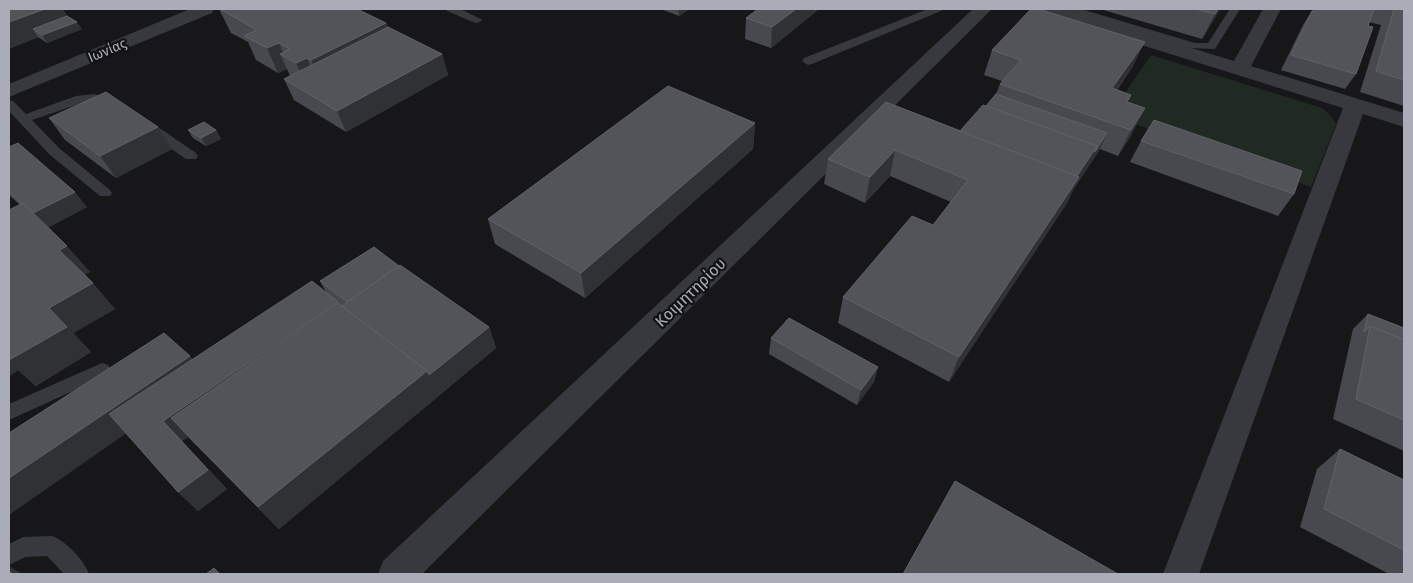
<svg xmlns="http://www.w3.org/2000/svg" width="1413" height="583" font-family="'Fira Sans',sans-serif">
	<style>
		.green { fill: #212923 }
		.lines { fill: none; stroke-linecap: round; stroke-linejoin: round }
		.service { fill: #38393e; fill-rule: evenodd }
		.minor { fill: #38393e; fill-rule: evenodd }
		.tertiary { fill: #38393e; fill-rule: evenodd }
		.wall { fill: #48494e }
		.shaded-wall { fill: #303134 }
		.building { fill: #535459; stroke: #606268 }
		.labels { text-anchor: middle; stroke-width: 4.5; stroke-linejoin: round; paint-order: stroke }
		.far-street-label { font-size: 14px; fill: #aaadb8; stroke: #121214 }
		.street-label { font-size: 16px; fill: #aaadb8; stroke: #121214 }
	</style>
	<rect width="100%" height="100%" fill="#171719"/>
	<path class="green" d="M 1151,55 L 1322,108 L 1329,114 L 1336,124 L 1311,187 L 1110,115 Z"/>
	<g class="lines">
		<g class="service">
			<path d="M 446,9 L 460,9 L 483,20 L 477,23 L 473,22 L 447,11 Z"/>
			<path d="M 928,9 L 942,9 L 941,11 L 812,64 L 808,65 L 802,61 L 804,58 Z"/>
			<path d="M 1065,9 L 1081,9 L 1195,43 L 1208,43 L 1230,9 L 1240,9 L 1215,49 L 1190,48 L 1066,11 Z"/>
			<path d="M 94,94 L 118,101 L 120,104 L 114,108 L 93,102 L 82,103 L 32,120 L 59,148 L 110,190 L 112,193 L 110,196 L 100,196 L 49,154 L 9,111 L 9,100 L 13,101 L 26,114 L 76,96 Z"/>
			<path d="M 147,122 L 152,123 L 196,153 L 198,156 L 196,159 L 186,159 L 142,129 L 140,126 L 142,123 Z"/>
			<path d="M 102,363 L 108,365 L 111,370 L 108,375 L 9,420 L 9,404 Z"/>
			<path d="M 52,536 C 66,541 84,560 89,574 L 64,574 L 47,556 L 25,557 L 9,565 L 9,544 L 23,537 Z"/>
		</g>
		<g class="minor">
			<path d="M 973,9 L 992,9 L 422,574 L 378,574 L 383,561 Z"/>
			<path d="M 1037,9 L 1064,9 L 1234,61 L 1263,9 L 1281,9 L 1251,66 L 1404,113 L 1404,127 L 1363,114 L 1199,574 L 1163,574 L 1343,108 L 1039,13 Z"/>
		</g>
		<path class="tertiary" d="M 190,9 L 214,9 L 212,13 L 9,97 L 9,84 Z"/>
	</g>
	<g class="wall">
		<path d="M 9,9 L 67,16 L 82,29 L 47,43 L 38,37 L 9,49 Z"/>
		<path d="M 219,9 L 386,23 L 388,27 L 442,54 L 448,75 L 346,132 L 294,100 L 284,79 L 290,76 L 287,69 L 278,73 L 256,60 L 248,42 L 231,33 Z"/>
		<path d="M 661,9 L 689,9 L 679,16 Z"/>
		<path d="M 758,9 L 819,9 L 771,48 L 745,39 L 746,18 Z"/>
		<path d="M 1100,9 L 1220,9 L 1202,39 Z"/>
		<path d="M 1313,9 L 1404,9 L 1404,106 L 1360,92 L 1381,25 L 1369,22 L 1356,74 L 1345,89 L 1281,70 L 1303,25 Z"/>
		<path d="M 992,50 L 1133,66 L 1117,90 L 1128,102 L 1132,134 L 1118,156 L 1100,149 L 1073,190 L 1067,203 L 949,382 L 838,323 L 843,297 L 933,225 L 951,202 L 890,176 L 865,203 L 824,184 L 828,159 L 960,131 L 986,106 L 996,94 L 1000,84 L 1002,81 L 984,75 Z"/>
		<path d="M 49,118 L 158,127 L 172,149 L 116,178 L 65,140 Z"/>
		<path d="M 755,123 L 753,149 L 585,298 L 495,244 L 488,219 Z"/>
		<path d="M 188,130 L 216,130 L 221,139 L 206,146 L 193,138 Z"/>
		<path d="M 1141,141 L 1294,194 L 1278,216 L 1130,162 Z"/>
		<path d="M 9,147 L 87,207 L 48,227 L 90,272 L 84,275 L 115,309 L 73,333 L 91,352 L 36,386 L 18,370 L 9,376 L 9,210 L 20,205 L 9,195 Z"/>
		<path d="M 399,266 L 489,327 L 496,348 L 279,529 L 188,437 L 182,441 L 227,489 L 198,511 L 178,492 L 126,433 L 193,359 L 327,294 L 320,281 Z"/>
		<path d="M 1368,314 L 1404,328 L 1404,451 L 1333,419 L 1353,329 Z"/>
		<path d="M 771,338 L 878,367 L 874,382 L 857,405 L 769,354 Z"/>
		<path d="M 1340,449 L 1404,480 L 1404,574 L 1389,574 L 1300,527 L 1317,469 Z"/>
	</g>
	<g class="shaded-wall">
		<path d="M 45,9 L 63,9 L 72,23 L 77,22 L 82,29 L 47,43 L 42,35 L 33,29 L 38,37 L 9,49 L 9,22 Z"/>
		<path d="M 678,9 L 689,9 L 679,16 Z"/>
		<path d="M 796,9 L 819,9 L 771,48 L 772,27 Z"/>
		<path d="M 1218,9 L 1220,9 L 1202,39 L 1215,14 Z"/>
		<path d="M 386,23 L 395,48 L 322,85 L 311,60 Z"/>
		<path d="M 1145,42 L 1133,66 L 1100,113 L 1112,88 Z"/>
		<path d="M 279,43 L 285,57 L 280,54 L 287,69 L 278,73 L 267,48 Z"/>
		<path d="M 442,54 L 448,75 L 346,132 L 337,111 Z"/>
		<path d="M 307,58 L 318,83 L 308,88 L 296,63 Z"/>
		<path d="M 1145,108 L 1132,134 L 1118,156 L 1131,130 Z"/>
		<path d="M 755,123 L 753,149 L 585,298 L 581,273 Z"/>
		<path d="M 158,127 L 172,149 L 116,178 L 100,156 Z"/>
		<path d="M 216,130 L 221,139 L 206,146 L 201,138 Z"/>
		<path d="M 1107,133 L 1100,149 L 1073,190 L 1067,203 L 949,382 L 959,357 L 1076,178 L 1097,146 Z"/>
		<path d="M 895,150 L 890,176 L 865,203 L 870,177 Z"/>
		<path d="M 75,192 L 87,207 L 46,229 L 32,213 Z"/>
		<path d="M 67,246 L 90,272 L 82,276 L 59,250 Z"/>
		<path d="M 93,283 L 115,309 L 73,333 L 91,352 L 36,386 L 18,370 L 9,376 L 9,358 L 49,308 Z"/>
		<path d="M 338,302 L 341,308 L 171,418 L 188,437 L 182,441 L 227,489 L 198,511 L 178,492 L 163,421 Z"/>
		<path d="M 489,327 L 496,348 L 279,529 L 258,507 L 427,371 Z"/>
		<path d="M 190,356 L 207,377 L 9,515 L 9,478 Z"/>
		<path d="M 878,367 L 874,382 L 857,405 L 861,390 Z"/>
		<path d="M 9,566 L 22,574 L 12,574 L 9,570 Z"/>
	</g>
	<g class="building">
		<path d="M 9,9 L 45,9 L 9,22 Z"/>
		<path d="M 220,9 L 357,9 L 386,23 L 311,60 L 307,58 L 296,63 L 280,54 L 290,49 L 279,43 L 267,48 L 244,36 L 257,30 Z"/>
		<path d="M 758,9 L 796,9 L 772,27 L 746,18 Z"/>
		<path d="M 1031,9 L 1038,9 L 1145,42 L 1112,88 L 1131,95 L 1127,102 L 1145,108 L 1131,130 L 1000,84 L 1021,60 L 992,50 Z"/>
		<path d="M 1195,9 L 1218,9 L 1215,14 Z"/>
		<path d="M 1316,9 L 1374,9 L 1368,26 L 1373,27 L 1356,74 L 1291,55 L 1312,11 L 1315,12 Z"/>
		<path d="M 1394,9 L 1404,9 L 1404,80 L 1376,71 Z"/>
		<path d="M 67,16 L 77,22 L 42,35 L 33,29 Z"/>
		<path d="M 388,27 L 442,54 L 337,111 L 284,79 Z"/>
		<path d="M 668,86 L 755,123 L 581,273 L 488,219 Z"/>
		<path d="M 106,92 L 158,127 L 100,156 L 49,118 Z"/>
		<path d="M 996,94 L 1107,133 L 1095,152 L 1097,146 L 986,106 Z"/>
		<path d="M 886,102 L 1079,177 L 959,357 L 843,297 L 912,216 L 933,225 L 968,180 L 895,150 L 870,177 L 828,159 Z"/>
		<path d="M 983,105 L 1097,146 L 1077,176 L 960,131 Z"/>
		<path d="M 1154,120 L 1302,171 L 1294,194 L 1141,141 Z"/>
		<path d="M 204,122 L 216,130 L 201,138 L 188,130 Z"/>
		<path d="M 18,143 L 75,192 L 33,213 L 23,203 L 22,204 L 9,192 L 9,147 Z"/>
		<path d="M 23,203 L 67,246 L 59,250 L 93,283 L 49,308 L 67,327 L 9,360 L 9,210 Z"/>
		<path d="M 374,247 L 399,266 L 347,302 L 320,281 Z"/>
		<path d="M 400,265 L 489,327 L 429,375 L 427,371 L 342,306 Z"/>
		<path d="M 312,281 L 338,302 L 163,421 L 208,470 L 178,492 L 109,414 Z"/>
		<path d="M 338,303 L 427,371 L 258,507 L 171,418 Z"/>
		<path d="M 1368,314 L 1404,328 L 1404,340 L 1370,326 L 1364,332 Z"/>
		<path d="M 789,318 L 878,367 L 861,390 L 771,338 Z"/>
		<path d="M 1370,326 L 1404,340 L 1404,420 L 1356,399 Z"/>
		<path d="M 164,333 L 190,356 L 9,478 L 9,433 Z"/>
		<path d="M 1340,449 L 1404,480 L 1404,550 L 1324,509 Z"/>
		<path d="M 955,481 L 1118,574 L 903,574 Z"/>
		<path d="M 214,568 L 220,574 L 206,574 Z"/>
		<path d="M 9,570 L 12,574 L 9,574 Z"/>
	</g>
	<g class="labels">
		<g class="far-street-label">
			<text transform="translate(107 50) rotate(-23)" y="5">Ιωνίας</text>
		</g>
		<g class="street-label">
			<text transform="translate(690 292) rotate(-44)" y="6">Κοιμητηρίου</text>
		</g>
	</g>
	<rect width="1413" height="583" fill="none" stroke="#aaadb8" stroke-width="20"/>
</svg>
